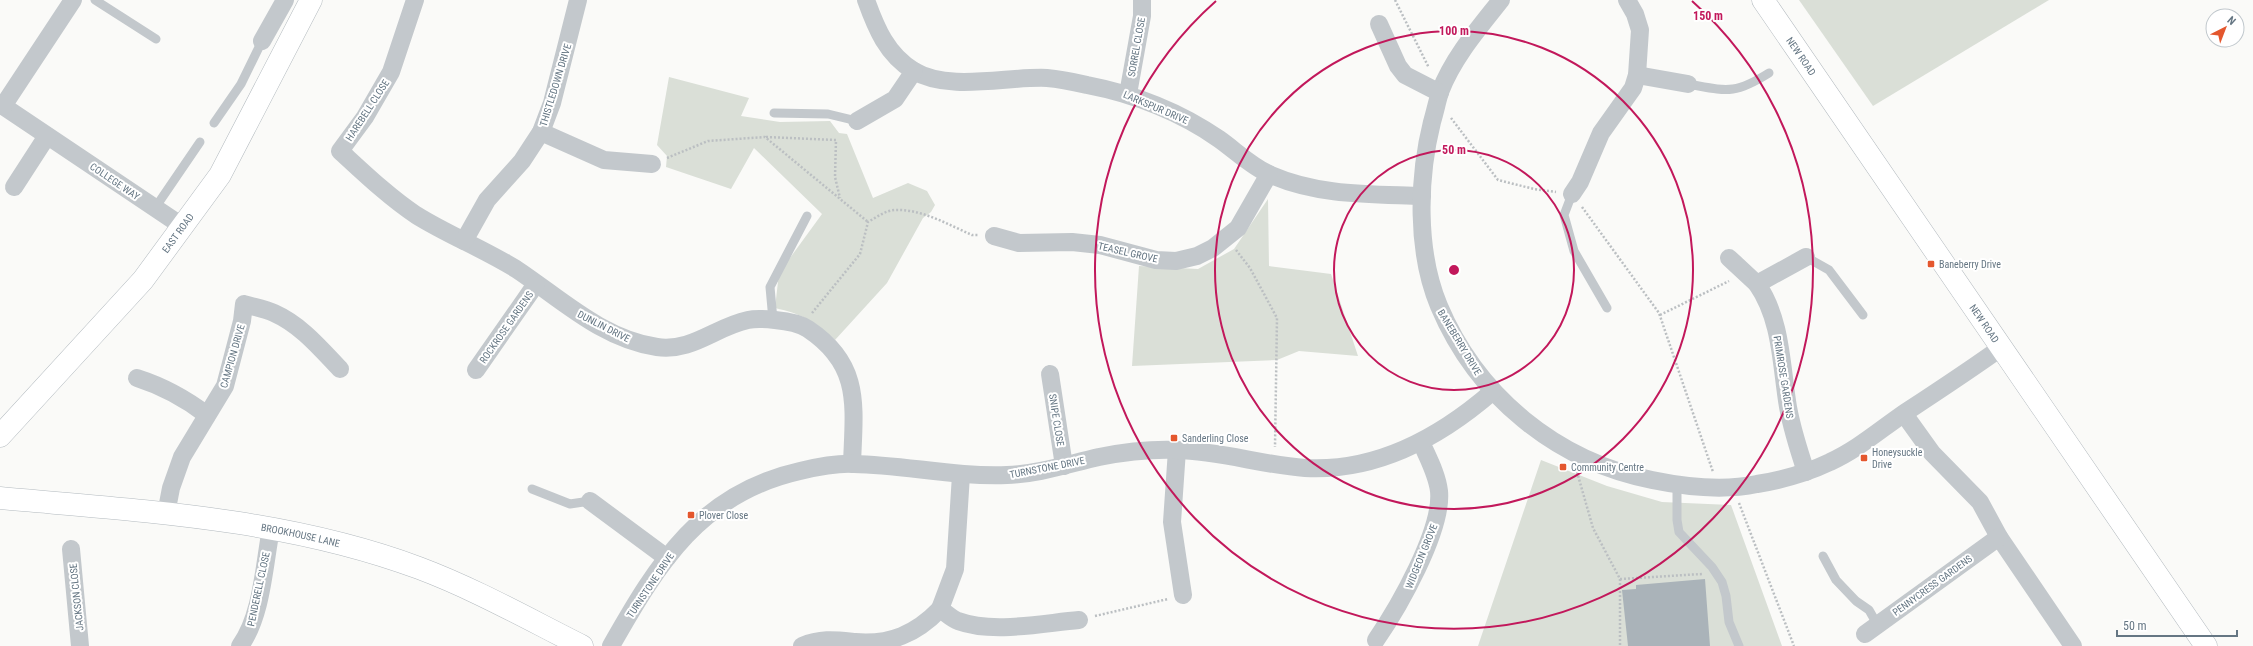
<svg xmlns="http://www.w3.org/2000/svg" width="2253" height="646" font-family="'Roboto Condensed',sans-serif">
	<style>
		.green { fill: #dadfd7 }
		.building { fill: #aab3b9 }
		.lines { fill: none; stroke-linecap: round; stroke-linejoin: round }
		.secondary-casing { stroke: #b3babf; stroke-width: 23 }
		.path { stroke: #bbbfc2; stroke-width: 2.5; stroke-dasharray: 2 2; stroke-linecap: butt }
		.lane { stroke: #c3c8cc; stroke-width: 9 }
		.street { stroke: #c3c8cc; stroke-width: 18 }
		.secondary { stroke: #fff; stroke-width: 22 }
		.ring { fill: none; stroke: #c2185b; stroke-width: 2 }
		.poi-dot { fill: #e4572e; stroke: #fff; stroke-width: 1.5 }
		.labels { text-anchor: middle; stroke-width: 4; stroke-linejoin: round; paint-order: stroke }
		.street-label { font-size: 10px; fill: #657683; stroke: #fff }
		.poi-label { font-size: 10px; fill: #657683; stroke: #fff; text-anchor: start }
		.centre { fill: #c2185b; stroke: #fff; stroke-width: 2 }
		.ring-label { font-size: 12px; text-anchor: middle; font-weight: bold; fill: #c2185b; stroke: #fff; stroke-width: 4; stroke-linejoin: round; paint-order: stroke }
	</style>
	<rect width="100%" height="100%" fill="#fafaf8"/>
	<g class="green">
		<path d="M 1799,0 L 2049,0 L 1873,106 Z"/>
		<path d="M 669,77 L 749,98 L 741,116 L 780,122 L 830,121 L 839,133 L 847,134 L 873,198 L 908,183 L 927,191 L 935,205 L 931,212 L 923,218 L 887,283 L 835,340 C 814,321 802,314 775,308 L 779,273 L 822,214 L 754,148 L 731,189 L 666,167 L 667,156 L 657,145 Z"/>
		<path d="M 1268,199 L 1269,266 L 1331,274 L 1358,356 L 1299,351 L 1277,360 L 1132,366 L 1139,266 L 1198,269 L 1234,249 Z"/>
		<path d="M 1541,460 L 1607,486 L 1662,502 L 1731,505 L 1782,646 L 1478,646 Z"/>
	</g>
	<path class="building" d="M 1705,579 L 1710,646 L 1628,646 L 1622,590 L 1636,589 L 1636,585 Z"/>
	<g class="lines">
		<defs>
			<g id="secondary">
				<path id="s1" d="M 1763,0 L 2206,646"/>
				<path id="s2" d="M 0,436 L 143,280 L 220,175 L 311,0"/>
				<path id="s3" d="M 0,498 C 141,511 285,518 419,568 C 475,589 528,619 582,646"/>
			</g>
		</defs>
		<use href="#secondary" class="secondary-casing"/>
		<g class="path">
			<path d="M 1395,0 L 1429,68"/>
			<path d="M 1451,118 L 1498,180 L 1534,189 L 1556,192"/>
			<path d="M 766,137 L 836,140 L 835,177 L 840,198"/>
			<path d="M 667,158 L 708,141 L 765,137 L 868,222"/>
			<path d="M 1582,207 L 1659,313 L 1713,472"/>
			<path d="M 1236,250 L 1250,268 L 1277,318 L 1275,447"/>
			<path d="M 812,313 L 860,254 L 868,222 C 877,217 886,210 896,210 C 922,209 949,225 972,235 L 979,235"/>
			<path d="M 1660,315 L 1729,281"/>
			<path d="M 1577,472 L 1593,528 L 1620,579 L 1620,646"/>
			<path d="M 1739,503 L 1794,646"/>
			<path d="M 1620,579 L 1702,574"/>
			<path d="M 1095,616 L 1168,599"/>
		</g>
		<g class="lane">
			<path d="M 95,0 L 156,39"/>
			<path d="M 1688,84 C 1727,91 1734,95 1769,73"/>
			<path d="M 774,113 L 828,114 L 857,121"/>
			<path d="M 214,123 L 241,84 L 262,41"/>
			<path d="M 1572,194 L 1564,215 L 1574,251 L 1607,308"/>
			<path d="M 155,208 L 200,142"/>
			<path d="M 1806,257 L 1829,270 L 1863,315"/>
			<path d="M 773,320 L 770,287 L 807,216"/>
			<path d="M 1677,485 L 1677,520 L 1679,532 L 1712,567 L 1722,582 L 1726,596 L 1729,622 L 1739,646"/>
			<path d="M 532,489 L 570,504 L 590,501"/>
			<path d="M 1823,556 L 1836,580 L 1856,601 L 1869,610 L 1877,624"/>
		</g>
		<g class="street">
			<path d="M 415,0 L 391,72 L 365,117 L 340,151 C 364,173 389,197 416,215 C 448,235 484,249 516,269 C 560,298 602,339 657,347 C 692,352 715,327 748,320 C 757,318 766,319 775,320 C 786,321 799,323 808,329 C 862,365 854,406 852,464"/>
			<path d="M 866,0 C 876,28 887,55 914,71 C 949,92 1008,76 1047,78 C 1060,79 1074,82 1087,85 C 1134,94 1180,112 1219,139 C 1236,151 1252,167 1271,175 C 1319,196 1371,194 1422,196"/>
			<path d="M 1501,0 C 1478,29 1453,58 1440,92 C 1437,102 1435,112 1432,122 C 1418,178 1416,251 1439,306 C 1477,396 1556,461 1652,480 C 1686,487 1724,491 1757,484 C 1782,480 1807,473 1830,462 C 1857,450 1881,429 1906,412 C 1938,391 1970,370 2002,347"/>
			<path d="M 1379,24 L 1398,66 L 1405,75 L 1440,93"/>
			<path d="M 262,41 L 285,0"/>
			<path d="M 1637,75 L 1688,84"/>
			<path d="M 1128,94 L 1142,16 L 1142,0"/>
			<path d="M 0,104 L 182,226"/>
			<path d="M 3,106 L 73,0"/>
			<path d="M 857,121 L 895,99 L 914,71"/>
			<path d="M 541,132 L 604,160 L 652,164"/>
			<path d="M 14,187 L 47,136"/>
			<path d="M 1572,194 L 1580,182 L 1601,133 L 1633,88 L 1637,75 L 1640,30 L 1635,14 L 1627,0"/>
			<path d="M 994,236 L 1019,243 L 1072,242 L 1100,245 L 1156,260 L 1176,261 L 1197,256 L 1213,248 L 1238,228 L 1269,174"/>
			<path d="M 464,241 L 487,200 L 522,161 L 541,132 L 552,103 L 578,0"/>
			<path d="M 1729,258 L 1757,284"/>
			<path d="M 476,370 L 536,284"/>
			<path d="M 1050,374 L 1064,466"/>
			<path d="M 137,378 C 162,386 186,399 207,415"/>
			<path d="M 1904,414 L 1932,453 L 1980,502 L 1999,537 L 2073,646"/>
			<path d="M 1177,450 L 1172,522 L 1183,595"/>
			<path d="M 1806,472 C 1799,451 1792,429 1788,407 C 1781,366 1782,320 1757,284 L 1806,257"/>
			<path d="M 590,501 L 667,558"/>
			<path d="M 166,514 L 171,488 L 182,457 L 225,386 L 242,321 L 244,304 C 254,307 265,309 274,313 C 301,325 320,348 340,369"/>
			<path d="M 71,549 L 80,646"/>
			<path d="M 940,609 L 955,569 L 961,475"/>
			<path d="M 1865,634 L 1999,537"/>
			<path d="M 1376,640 C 1398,608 1443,530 1439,491 C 1437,474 1428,458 1421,442"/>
			<path d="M 240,646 C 262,616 264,565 271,529"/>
			<path d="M 611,646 C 658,563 701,493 800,471 C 817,467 836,463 854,464 C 905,465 955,477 1007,475 C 1038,474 1068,464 1099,457 C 1124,452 1151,449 1177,450 C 1221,451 1262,465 1305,468 C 1376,472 1440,437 1492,392"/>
			<path d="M 802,646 C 821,638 835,640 855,642 C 890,645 916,634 940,609 C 946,613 952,619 958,621 C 993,634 1043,623 1079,620"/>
		</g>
		<use href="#secondary" class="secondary"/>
	</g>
	<g class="ring">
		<circle cx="1454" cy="270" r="120"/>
		<circle cx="1454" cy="270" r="239"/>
		<path d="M1692 1A359 359 0 1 1 1216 1"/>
	</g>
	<g class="poi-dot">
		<rect x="1927" y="260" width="8" height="8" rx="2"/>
		<rect x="1170" y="434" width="8" height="8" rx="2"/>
		<rect x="1860" y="454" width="8" height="8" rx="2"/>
		<rect x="1559" y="463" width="8" height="8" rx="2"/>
		<rect x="687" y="511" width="8" height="8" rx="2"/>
	</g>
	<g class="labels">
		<g class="street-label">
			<text transform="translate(1136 47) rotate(-80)" y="4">SORREL CLOSE</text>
			<text dy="4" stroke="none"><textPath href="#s1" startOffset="68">NEW ROAD</textPath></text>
			<text transform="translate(555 85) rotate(-73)" y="4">THISTLEDOWN DRIVE</text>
			<text transform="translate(1156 107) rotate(23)" y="4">LARKSPUR DRIVE</text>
			<text transform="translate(367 110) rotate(-57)" y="4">HAREBELL CLOSE</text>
			<text transform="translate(115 181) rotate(34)" y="4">COLLEGE WAY</text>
			<text dy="4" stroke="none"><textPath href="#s2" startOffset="270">EAST ROAD</textPath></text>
			<text transform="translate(1128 252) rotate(13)" y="4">TEASEL GROVE</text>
			<text dy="4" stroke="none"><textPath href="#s1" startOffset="392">NEW ROAD</textPath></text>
			<text transform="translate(604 326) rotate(27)" y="4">DUNLIN DRIVE</text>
			<text transform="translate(506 327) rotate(-55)" y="4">ROCKROSE GARDENS</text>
			<text transform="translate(1460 342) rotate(59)" y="4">BANEBERRY DRIVE</text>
			<text transform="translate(232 356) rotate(-74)" y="4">CAMPION DRIVE</text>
			<text transform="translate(1784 377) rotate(81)" y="4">PRIMROSE GARDENS</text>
			<text transform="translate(1057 420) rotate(81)" y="4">SNIPE CLOSE</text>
			<text transform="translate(1047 467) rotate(-11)" y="4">TURNSTONE DRIVE</text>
			<text dy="4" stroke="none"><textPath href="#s3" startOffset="303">BROOKHOUSE LANE</textPath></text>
			<text transform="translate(1421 556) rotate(-68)" y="4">WIDGEON GROVE</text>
			<text transform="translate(650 585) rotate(-56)" y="4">TURNSTONE DRIVE</text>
			<text transform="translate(1932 585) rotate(-36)" y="4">PENNYCRESS GARDENS</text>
			<text transform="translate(258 589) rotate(-78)" y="4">PENDERELL CLOSE</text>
			<text transform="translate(76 597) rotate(-96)" y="4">JACKSON CLOSE</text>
		</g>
		<g class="poi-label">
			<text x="1939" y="268">Baneberry Drive</text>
			<text x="1182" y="442">Sanderling Close</text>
			<text x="1872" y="456">Honeysuckle<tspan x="1872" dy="12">Drive</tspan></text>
			<text x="1571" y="471">Community Centre</text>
			<text x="699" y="519">Plover Close</text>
		</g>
	</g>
	<circle cx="1454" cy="270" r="6" class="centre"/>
	<g class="ring-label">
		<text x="1708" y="20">150 m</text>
		<text x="1454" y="35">100 m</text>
		<text x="1454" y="154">50 m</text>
	</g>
	<g transform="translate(2225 28) rotate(42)"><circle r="19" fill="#ffffff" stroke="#c1c8cd"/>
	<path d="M0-3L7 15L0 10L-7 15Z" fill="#e4572e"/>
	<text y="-6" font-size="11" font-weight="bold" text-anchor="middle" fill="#657683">N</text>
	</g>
	<path d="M2117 630v6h120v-6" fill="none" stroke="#657683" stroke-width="2"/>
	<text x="2123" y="630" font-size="12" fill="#657683" stroke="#ffffff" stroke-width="3" paint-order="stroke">50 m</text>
</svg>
